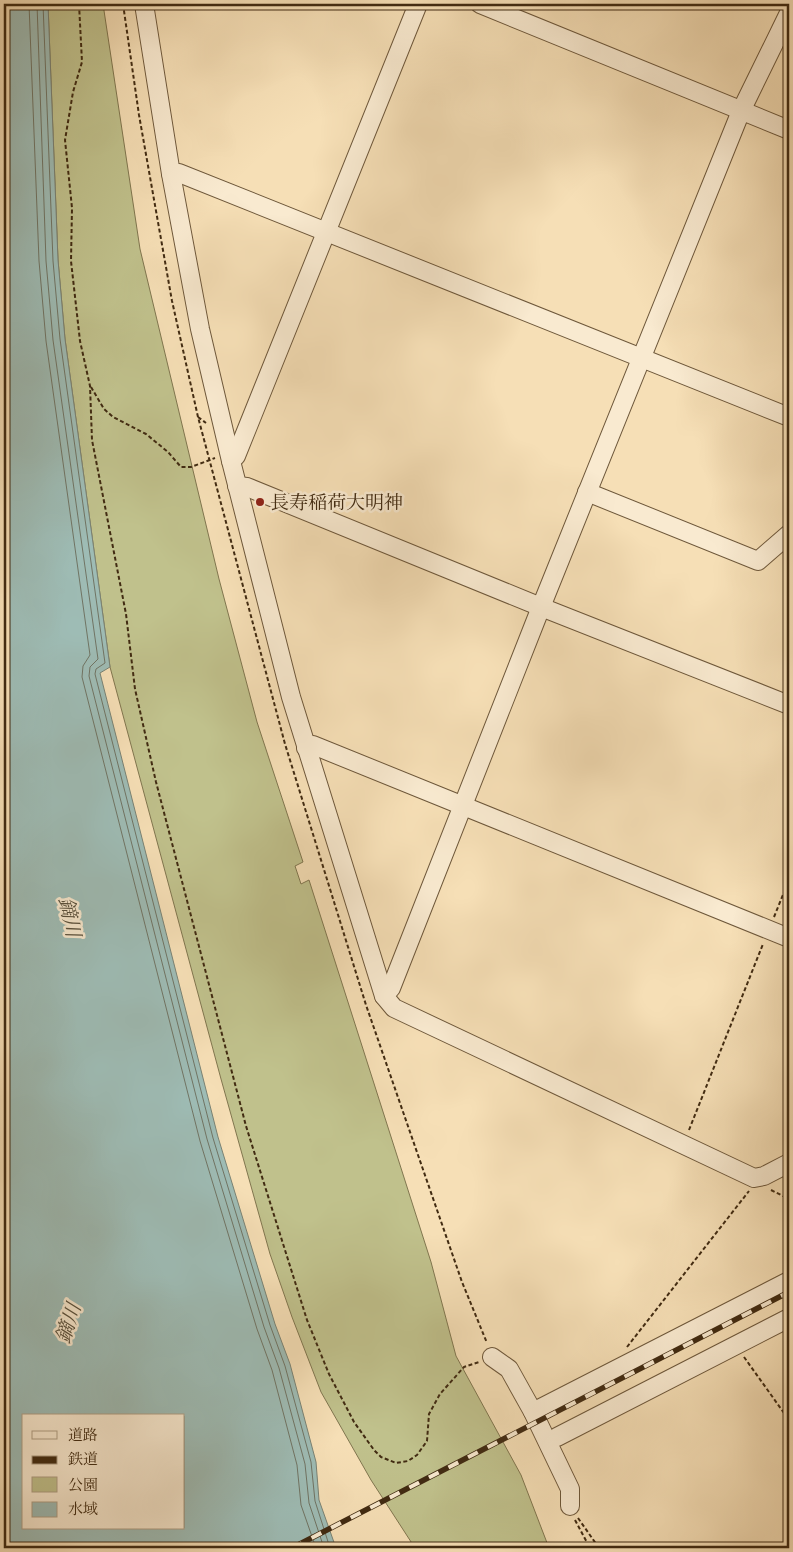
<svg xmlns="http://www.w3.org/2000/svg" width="793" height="1552" font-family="'Libre Bodoni','Noto Serif JP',serif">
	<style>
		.green { fill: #c0c18c; stroke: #80764f }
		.water { fill: #9ebcb5; stroke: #798274; fill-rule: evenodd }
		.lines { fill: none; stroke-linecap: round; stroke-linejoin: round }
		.shore { stroke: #707464; stroke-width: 1 }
		.minor-casing { stroke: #6e583b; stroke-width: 20 }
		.path { stroke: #412b12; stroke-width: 2; stroke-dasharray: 4 2.5; stroke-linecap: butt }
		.minor { stroke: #f9ead0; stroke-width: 18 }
		.rail-casing { stroke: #412b12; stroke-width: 5.5 }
		.rail { stroke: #f9ead0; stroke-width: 4; stroke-dasharray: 11; stroke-linecap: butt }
		.poi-dot { fill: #8f2418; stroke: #f9ead0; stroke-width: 2 }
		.labels { text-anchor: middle; stroke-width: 5; stroke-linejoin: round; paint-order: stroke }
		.poi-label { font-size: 19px; fill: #412b12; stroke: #f9ead0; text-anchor: start }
		.water-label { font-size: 20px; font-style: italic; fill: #584f3b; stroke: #f9ead0 }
	</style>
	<rect width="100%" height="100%" fill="#f6dfb6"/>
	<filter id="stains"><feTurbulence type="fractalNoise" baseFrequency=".004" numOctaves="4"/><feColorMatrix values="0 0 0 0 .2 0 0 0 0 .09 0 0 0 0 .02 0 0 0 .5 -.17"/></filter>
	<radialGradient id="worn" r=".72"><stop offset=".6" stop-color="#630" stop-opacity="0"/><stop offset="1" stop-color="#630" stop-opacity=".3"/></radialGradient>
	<path class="green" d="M 48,4 L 103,4 L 140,249 L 219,579 L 257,722 L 303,862 L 295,866 L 301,884 L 309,880 L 431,1262 L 456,1356 L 521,1475 L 549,1548 L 415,1548 L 371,1480 L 321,1392 L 292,1317 L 270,1254 L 221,1079 L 110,667 L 65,339 L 58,260 Z"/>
	<path class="water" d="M 4,4 L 48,4 L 58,260 L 65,339 L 110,667 L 100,673 L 218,1137 L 275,1324 L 290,1364 L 316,1462 L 319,1500 L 336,1548 L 4,1548 ZM 24,1416 L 184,1416 L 184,1528 L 24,1528 Z"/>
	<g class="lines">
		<g class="shore">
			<path d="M 29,4 L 39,261 L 46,341 L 90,655 L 83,666 L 82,677 L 200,1141 L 257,1329 L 272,1370 L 297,1465 L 301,1505 L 316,1548"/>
			<path d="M 37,4 L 46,261 L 53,340 L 98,659 L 90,667 L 89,676 L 207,1139 L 264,1327 L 279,1368 L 305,1464 L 309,1503 L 324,1548"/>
			<path d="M 43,4 L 53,261 L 60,339 L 105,663 L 96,669 L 95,674 L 213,1138 L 270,1325 L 285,1366 L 311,1462 L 315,1501 L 330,1548"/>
		</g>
		<defs>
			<g id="minor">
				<path d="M 144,4 L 171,174 L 200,329 L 231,461 L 291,697 L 384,996 L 394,1008 L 754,1178 L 764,1176 L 789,1163"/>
				<path d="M 480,4 L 789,130"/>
				<path d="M 171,174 L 179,173 L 789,417"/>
				<path d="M 231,461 L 236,456 L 418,4"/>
				<path d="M 237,486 L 247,487 L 541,607 L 789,705"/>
				<path d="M 587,492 L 758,561 L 789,534"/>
				<path d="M 306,748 L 313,745 L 789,938"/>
				<path d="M 384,996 L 391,988 L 541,607 L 741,111 L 789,13"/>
				<path d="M 492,1357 L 509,1369 L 533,1412 L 570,1489 L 570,1506"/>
				<path d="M 533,1412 L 789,1281"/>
				<path d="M 557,1437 L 789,1318"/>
			</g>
		</defs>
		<use href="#minor" class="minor-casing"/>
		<g class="path">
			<path d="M 79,4 L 82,62 L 73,92 L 65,140 L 72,208 L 71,261 L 80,341 L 90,386 L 92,440 L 126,614 L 135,689 L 156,782 L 246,1126 L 307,1320 L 329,1374 L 354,1422 L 374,1450 L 381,1457 L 396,1463 L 408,1461 L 417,1455 L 427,1441 L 429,1414 L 440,1394 L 464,1367 L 479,1362"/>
			<path d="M 123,4 L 139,115 L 172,301 L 198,417 L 285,744 L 366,1005 L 462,1282 L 487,1343"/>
			<path d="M 91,387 L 104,409 L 113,417 L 146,434 L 168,452 L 181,467 L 191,467 L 215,458"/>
			<path d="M 198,417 L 206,423"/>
			<path d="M 774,917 L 789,880"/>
			<path d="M 689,1130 L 763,944"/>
			<path d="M 771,1190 L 789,1199"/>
			<path d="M 627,1347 L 749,1191"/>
			<path d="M 744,1357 L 789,1420"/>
			<path d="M 578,1518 L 599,1548"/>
			<path d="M 575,1520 L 590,1548"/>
		</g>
		<use href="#minor" class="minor"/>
		<defs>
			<path id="rail" d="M 292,1548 L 789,1292"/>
		</defs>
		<use href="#rail" class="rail-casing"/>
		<use href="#rail" class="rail"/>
	</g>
	<circle class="poi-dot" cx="260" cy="502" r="5"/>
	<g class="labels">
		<g class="poi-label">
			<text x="270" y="509">長寿稲荷大明神</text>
		</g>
		<g class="water-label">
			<text transform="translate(70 917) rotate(78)" y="7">鏑川</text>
			<text transform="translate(68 1323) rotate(-72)" y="7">鏑川</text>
		</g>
	</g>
	<rect width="793" height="1552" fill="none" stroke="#f6dfb6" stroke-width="20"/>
	<rect x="5" y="5" width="783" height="1542" fill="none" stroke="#412b12" stroke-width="2.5"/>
	<rect x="10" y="10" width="773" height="1532" fill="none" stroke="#412b12"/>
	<rect x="22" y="1414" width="162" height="115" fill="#f9ead0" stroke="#af9e84"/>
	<rect x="32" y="1431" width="25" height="8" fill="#f9ead0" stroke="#af9e84"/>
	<text x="68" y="1440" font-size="15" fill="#412b12">道路</text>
	<rect x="32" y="1456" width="25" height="8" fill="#412b12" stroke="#af9e84"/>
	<text x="68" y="1464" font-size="15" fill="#412b12">鉄道</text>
	<rect x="32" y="1477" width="25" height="15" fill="#c0c18c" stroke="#af9e84"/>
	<text x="68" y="1490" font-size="15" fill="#412b12">公園</text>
	<rect x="32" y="1502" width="25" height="15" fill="#9ebcb5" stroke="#af9e84"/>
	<text x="68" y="1514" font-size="15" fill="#412b12">水域</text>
	<rect width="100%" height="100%" filter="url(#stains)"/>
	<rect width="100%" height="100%" fill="url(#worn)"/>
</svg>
